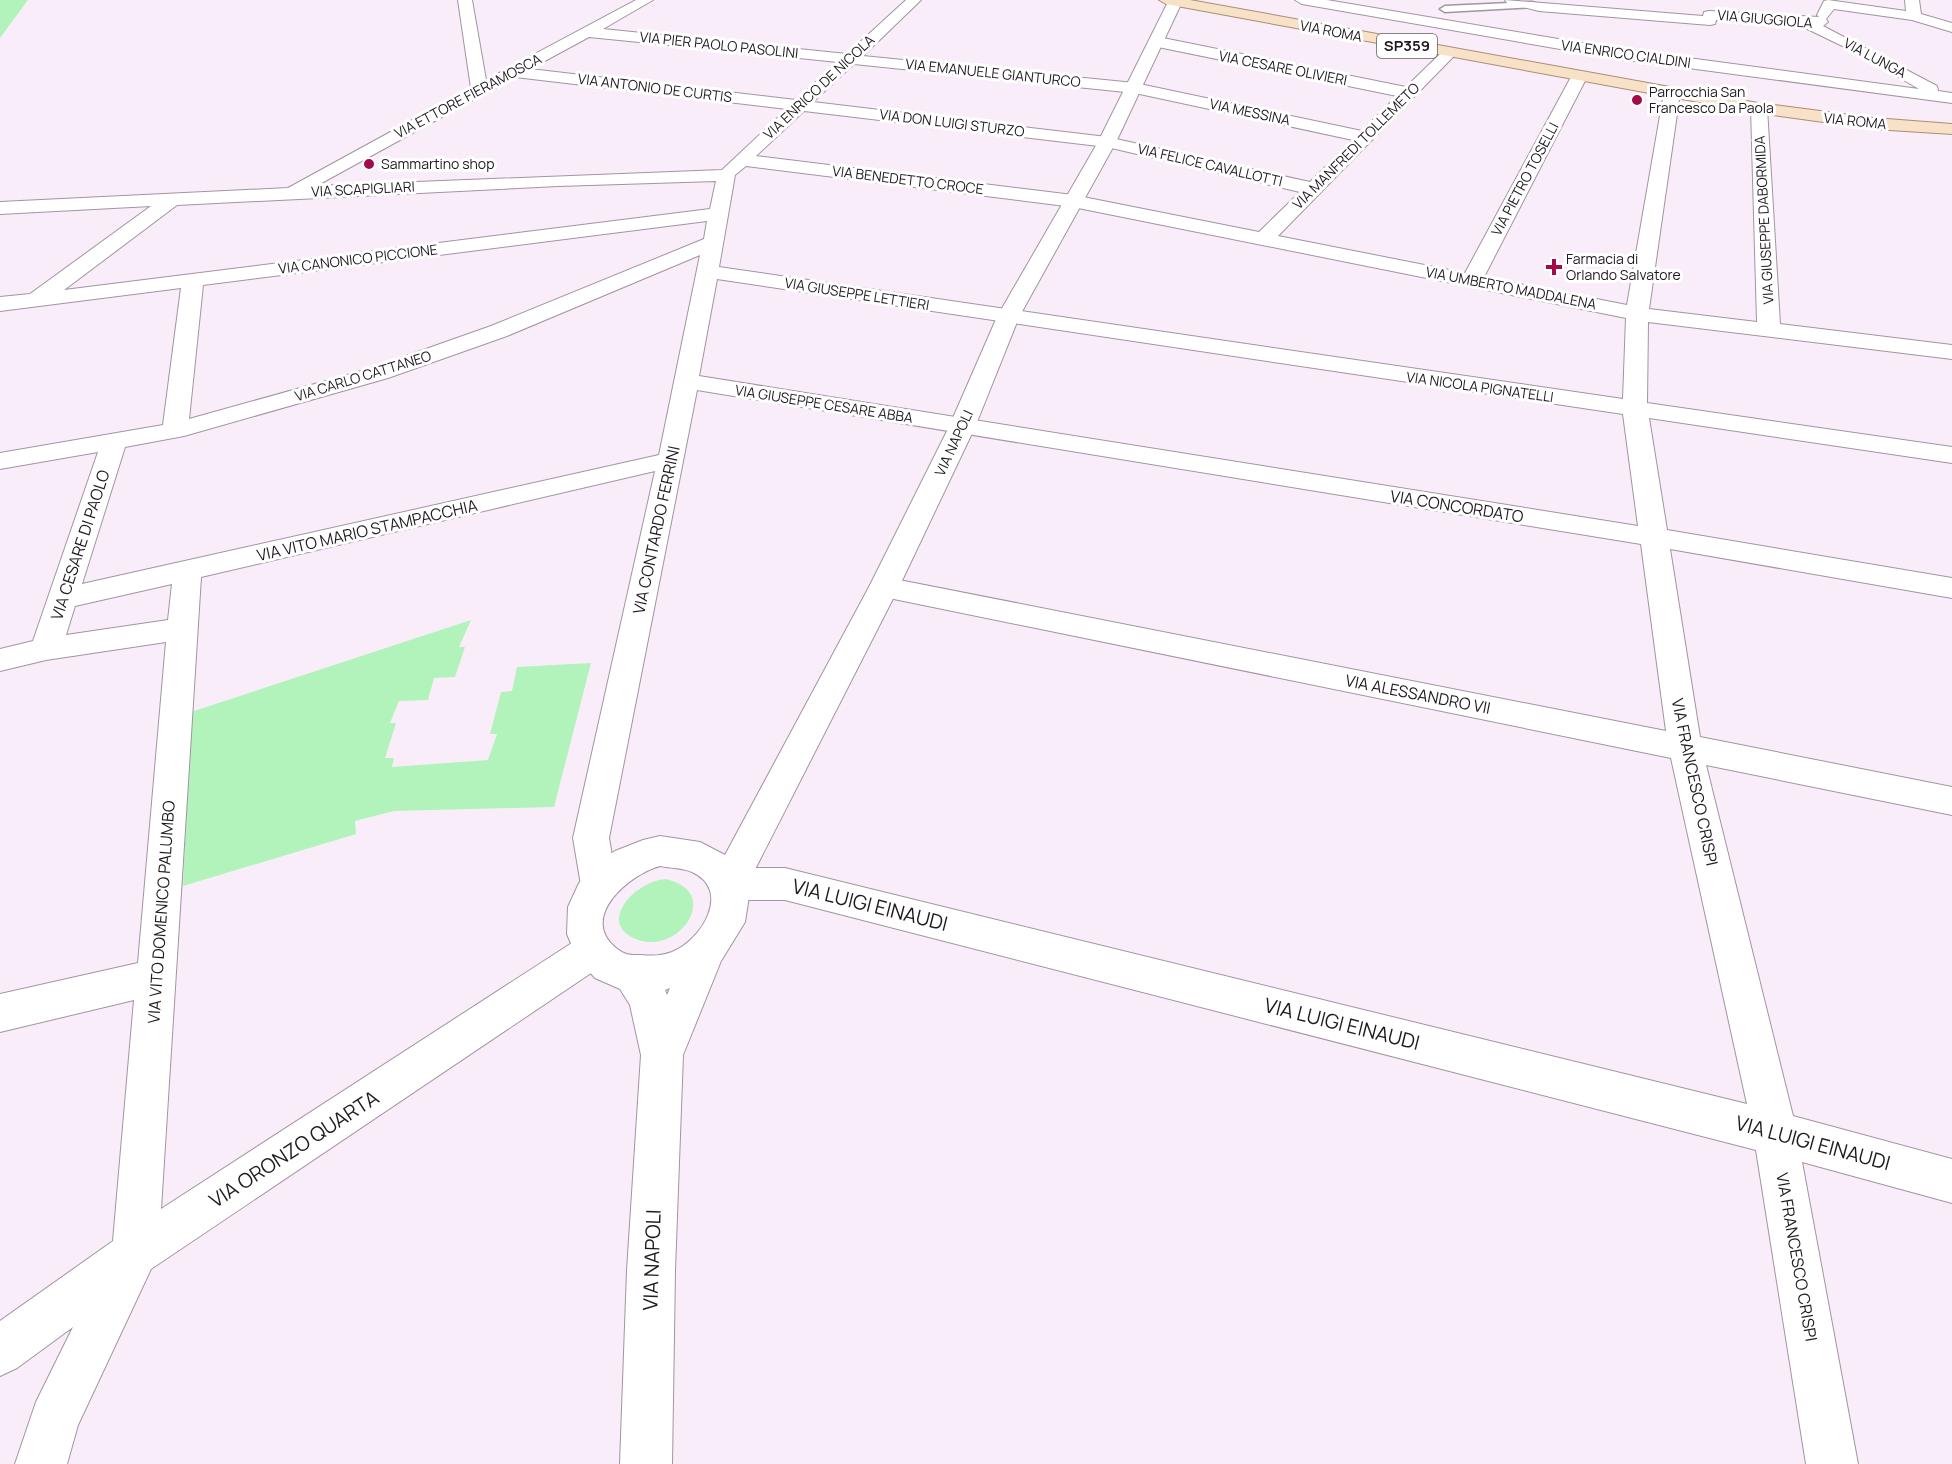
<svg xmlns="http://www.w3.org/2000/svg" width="1952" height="1464" font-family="Manrope,sans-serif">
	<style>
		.green { fill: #b2f3bb }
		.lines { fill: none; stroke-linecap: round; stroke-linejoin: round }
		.lane-casing { stroke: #a195a0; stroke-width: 3 }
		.street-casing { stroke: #a195a0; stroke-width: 2 }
		.secondary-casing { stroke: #a195a0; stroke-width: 2 }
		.primary-casing { stroke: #a88e74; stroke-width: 2 }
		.lane { fill: #fff; fill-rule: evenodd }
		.street { fill: #fff; fill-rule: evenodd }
		.secondary { fill: #fff; fill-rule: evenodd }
		.primary { fill: #f7e1c7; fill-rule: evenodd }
		.poi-dot { fill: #a20a4a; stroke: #fff; stroke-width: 2 }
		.labels { text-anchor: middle; stroke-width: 6; stroke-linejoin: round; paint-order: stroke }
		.far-street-label { font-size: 14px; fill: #1f1a1f; stroke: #fff }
		.far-poi-label { font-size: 14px; fill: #1f1a1f; stroke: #fff; text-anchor: start }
		.shield { fill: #fff; stroke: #625f62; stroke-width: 1.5 }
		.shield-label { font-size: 15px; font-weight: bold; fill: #1f1a1f }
		.street-label { font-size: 16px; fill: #1f1a1f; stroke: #fff }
		.near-street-label { font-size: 20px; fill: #1f1a1f; stroke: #fff }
	</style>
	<rect width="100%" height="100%" fill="#faedfa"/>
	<g class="green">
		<path d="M 0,0 L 28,0 L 0,38 Z"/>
		<path d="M 471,620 L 459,647 L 465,647 L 455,677 L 434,678 L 428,700 L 399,701 L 390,723 L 396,723 L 385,758 L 394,758 L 392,767 L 488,760 L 497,734 L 490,734 L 501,692 L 512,691 L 517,667 L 591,663 L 554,807 L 394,811 L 355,821 L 356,834 L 183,886 L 191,712 Z"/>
		<path d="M 665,879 C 724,891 679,957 636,939 C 597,923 634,882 665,879 Z"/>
	</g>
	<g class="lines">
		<defs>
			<path id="lane" d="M 1532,2 L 1535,3 L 1535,7 L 1445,12 L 1440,9 L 1445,6 Z"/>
			<g id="street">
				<path d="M 458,0 L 472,0 L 486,80 L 636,0 L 653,0 L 603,29 L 847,54 L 906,0 L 921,0 L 863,56 L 1135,83 L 1362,131 L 1397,96 L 1158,47 L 1150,42 L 1158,37 L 1406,87 L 1443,51 L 1453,51 L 1456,54 L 1453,57 L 1278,236 L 1465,273 L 1571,77 L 1579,72 L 1585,74 L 1587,77 L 1484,277 L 1627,305 L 1664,93 L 1672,88 L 1680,93 L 1649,309 L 1757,322 L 1751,108 L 1759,103 L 1765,104 L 1767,108 L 1780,324 L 1952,345 L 1952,359 L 1648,322 L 1647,403 L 1952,447 L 1952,463 L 1649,418 L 1667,530 L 1952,578 L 1952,598 L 1670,549 L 1700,737 L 1952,787 L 1952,815 L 1706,765 L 1793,1116 L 1952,1159 L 1952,1203 L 1802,1162 L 1858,1464 L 1806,1464 L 1756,1150 L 785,900 L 729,900 L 716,895 L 711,884 L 716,873 L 729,868 L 785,868 L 1747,1104 L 1671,758 L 884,597 L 874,594 L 869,587 L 874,580 L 884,577 L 1666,731 L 1641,544 L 697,390 L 609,838 L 617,885 L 612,896 L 599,901 L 586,896 L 581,885 L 573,838 L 655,471 L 201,577 L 161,1209 L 578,939 L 592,934 L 606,939 L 611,951 L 606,963 L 151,1269 L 78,1425 L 67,1464 L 15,1464 L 36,1402 L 73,1327 L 17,1368 L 0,1376 L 0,1321 L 113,1241 L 134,1000 L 0,1032 L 0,994 L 138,963 L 166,642 L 46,660 L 0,671 L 0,649 L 33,641 L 98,452 L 0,469 L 0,453 L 163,425 L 181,288 L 0,311 L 0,297 L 30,294 L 151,206 L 0,214 L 0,202 L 288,188 L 471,88 ZM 589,37 L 838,62 L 796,100 L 530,69 ZM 854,64 L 1135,93 L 1353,140 L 1310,182 L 1107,137 L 813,102 ZM 515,77 L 787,109 L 722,170 L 316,186 ZM 804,111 L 1107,147 L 1300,192 L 1259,232 L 1073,195 L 756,156 ZM 746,166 L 1073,207 L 1626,318 L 1623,399 L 719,267 L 735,175 ZM 716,181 L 710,209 L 64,290 L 177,205 L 558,186 ZM 707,221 L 704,239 L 491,326 L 372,368 L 189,419 L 203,285 ZM 700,255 L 659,455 L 82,584 L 125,447 L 184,436 L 388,378 L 507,336 ZM 717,279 L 1623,414 L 1638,526 L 699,376 ZM 172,584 L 168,620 L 66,635 L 75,606 Z"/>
				<path d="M 1295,0 L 1327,0 L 1606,47 L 1919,89 L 1857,53 L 1799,25 L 1716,20 L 1715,24 L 1710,25 L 1539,11 L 1507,3 L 1505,0 L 1703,16 L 1704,12 L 1709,11 L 1819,17 L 1817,15 L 1824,1 L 1828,0 L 1906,11 L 1905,0 L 1919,0 L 1921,14 L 1952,23 L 1952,32 L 1912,20 L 1834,9 L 1826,19 L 1828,22 L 1823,26 L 1937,86 L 1938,91 L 1952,93 L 1952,103 L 1606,57 L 1302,4 Z"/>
			</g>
			<path id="secondary" d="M 1169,0 L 1182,2 L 1116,142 L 1019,317 L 975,427 L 899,587 L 746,887 L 749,896 L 745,922 L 721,961 L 683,1055 L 675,1270 L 672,1464 L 620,1464 L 627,1270 L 641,1055 L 630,1005 L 620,989 L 595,978 L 577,958 L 567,934 L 568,907 L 579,883 L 594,866 L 615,851 L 643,840 L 660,836 L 700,842 L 725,855 L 869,587 L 949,427 L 997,317 L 1098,142 ZM 660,866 C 670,868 683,868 692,872 C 732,890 702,940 672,952 C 661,956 653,956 641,955 C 630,955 624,955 616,948 C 578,917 630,874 660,866 ZM 670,988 L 667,995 L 665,990 Z"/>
			<path id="primary" d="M 1159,0 L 1190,0 L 1758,103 L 1874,118 L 1952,124 L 1952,134 L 1874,129 L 1758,113 L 1166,4 Z"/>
		</defs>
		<use href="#lane" class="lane-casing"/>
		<use href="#street" class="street-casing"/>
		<use href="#secondary" class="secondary-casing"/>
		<use href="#primary" class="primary-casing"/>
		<use href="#lane" class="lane"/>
		<use href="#street" class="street"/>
		<use href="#secondary" class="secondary"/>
		<use href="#primary" class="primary"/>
	</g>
	<g class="poi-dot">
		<circle cx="1637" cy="100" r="6"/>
		<circle cx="369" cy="164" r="6"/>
		<path d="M1551 258h6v6h6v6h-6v6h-6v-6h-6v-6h6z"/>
	</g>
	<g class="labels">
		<g class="far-street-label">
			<text transform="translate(1765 19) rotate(5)" y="5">VIA GIUGGIOLA</text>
			<text transform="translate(1331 31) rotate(11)" y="5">VIA ROMA</text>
			<text transform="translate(719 45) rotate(6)" y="5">VIA PIER PAOLO PASOLINI</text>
			<text transform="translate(1626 54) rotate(8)" y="5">VIA ENRICO CIALDINI</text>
			<text transform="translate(1875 58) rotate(28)" y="5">VIA LUNGA</text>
			<text transform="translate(1283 68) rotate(11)" y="5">VIA CESARE OLIVIERI</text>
			<text transform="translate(993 73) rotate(6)" y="5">VIA EMANUELE GIANTURCO</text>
			<text transform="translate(819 87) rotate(-43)" y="5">VIA ENRICO DE NICOLA</text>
			<text transform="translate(655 88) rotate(7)" y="5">VIA ANTONIO DE CURTIS</text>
			<text transform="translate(468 96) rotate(-28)" y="5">VIA ETTORE FIERAMOSCA</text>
			<text transform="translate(1250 112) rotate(12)" y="5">VIA MESSINA</text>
			<text transform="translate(1855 121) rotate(6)" y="5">VIA ROMA</text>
			<text transform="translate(952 123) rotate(7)" y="5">VIA DON LUIGI STURZO</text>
			<text transform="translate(1356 146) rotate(-45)" y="5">VIA MANFREDI TOLLEMETO</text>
			<text transform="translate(1210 165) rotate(13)" y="5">VIA FELICE CAVALLOTTI</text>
			<text transform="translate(1525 179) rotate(-62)" y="5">VIA PIETRO TOSELLI</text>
			<text transform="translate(908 180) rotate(7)" y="5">VIA BENEDETTO CROCE</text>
			<text transform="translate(363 189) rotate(-3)" y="5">VIA SCAPIGLIARI</text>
			<text transform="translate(1764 220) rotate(-93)" y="5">VIA GIUSEPPE DABORMIDA</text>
			<text transform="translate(358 259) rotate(-7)" y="5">VIA CANONICO PICCIONE</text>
			<text transform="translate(1511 288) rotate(11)" y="5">VIA UMBERTO MADDALENA</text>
			<text transform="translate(857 294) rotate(9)" y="5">VIA GIUSEPPE LETTIERI</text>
			<text transform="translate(363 376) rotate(-17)" y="5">VIA CARLO CATTANEO</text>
			<text transform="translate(1480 387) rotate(8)" y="5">VIA NICOLA PIGNATELLI</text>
			<text transform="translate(824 404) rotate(9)" y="5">VIA GIUSEPPE CESARE ABBA</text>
			<text transform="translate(954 443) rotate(-65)" y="5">VIA NAPOLI</text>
		</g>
		<g class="far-poi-label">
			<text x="1649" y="97">Parrocchia San<tspan x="1649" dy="16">Francesco Da Paola</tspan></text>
			<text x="381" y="169">Sammartino shop</text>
			<text x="1566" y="264">Farmacia di<tspan x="1566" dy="16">Orlando Salvatore</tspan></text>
		</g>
		<rect class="shield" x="1377" y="34" width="60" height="24" rx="4.5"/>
		<g class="shield-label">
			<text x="1407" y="51">SP359</text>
		</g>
		<g class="street-label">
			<text transform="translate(1457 506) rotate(9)" y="6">VIA CONCORDATO</text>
			<text transform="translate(367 530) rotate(-13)" y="6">VIA VITO MARIO STAMPACCHIA</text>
			<text transform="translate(656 530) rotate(-78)" y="6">VIA CONTARDO FERRINI</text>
			<text transform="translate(80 545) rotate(-72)" y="6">VIA CESARE DI PAOLO</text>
			<text transform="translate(1418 694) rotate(11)" y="6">VIA ALESSANDRO VII</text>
			<text transform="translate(1695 782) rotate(78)" y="6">VIA FRANCESCO CRISPI</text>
			<text transform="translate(161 912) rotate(-86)" y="6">VIA VITO DOMENICO PALUMBO</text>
			<text transform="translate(1797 1257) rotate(80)" y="6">VIA FRANCESCO CRISPI</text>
		</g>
		<g class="near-street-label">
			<text transform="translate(870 905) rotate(14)" y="7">VIA LUIGI EINAUDI</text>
			<text transform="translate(1342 1024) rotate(14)" y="7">VIA LUIGI EINAUDI</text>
			<text transform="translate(1813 1143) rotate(15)" y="7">VIA LUIGI EINAUDI</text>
			<text transform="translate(294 1149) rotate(-33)" y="7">VIA ORONZO QUARTA</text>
			<text transform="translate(652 1260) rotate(-88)" y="7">VIA NAPOLI</text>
		</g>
	</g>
</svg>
